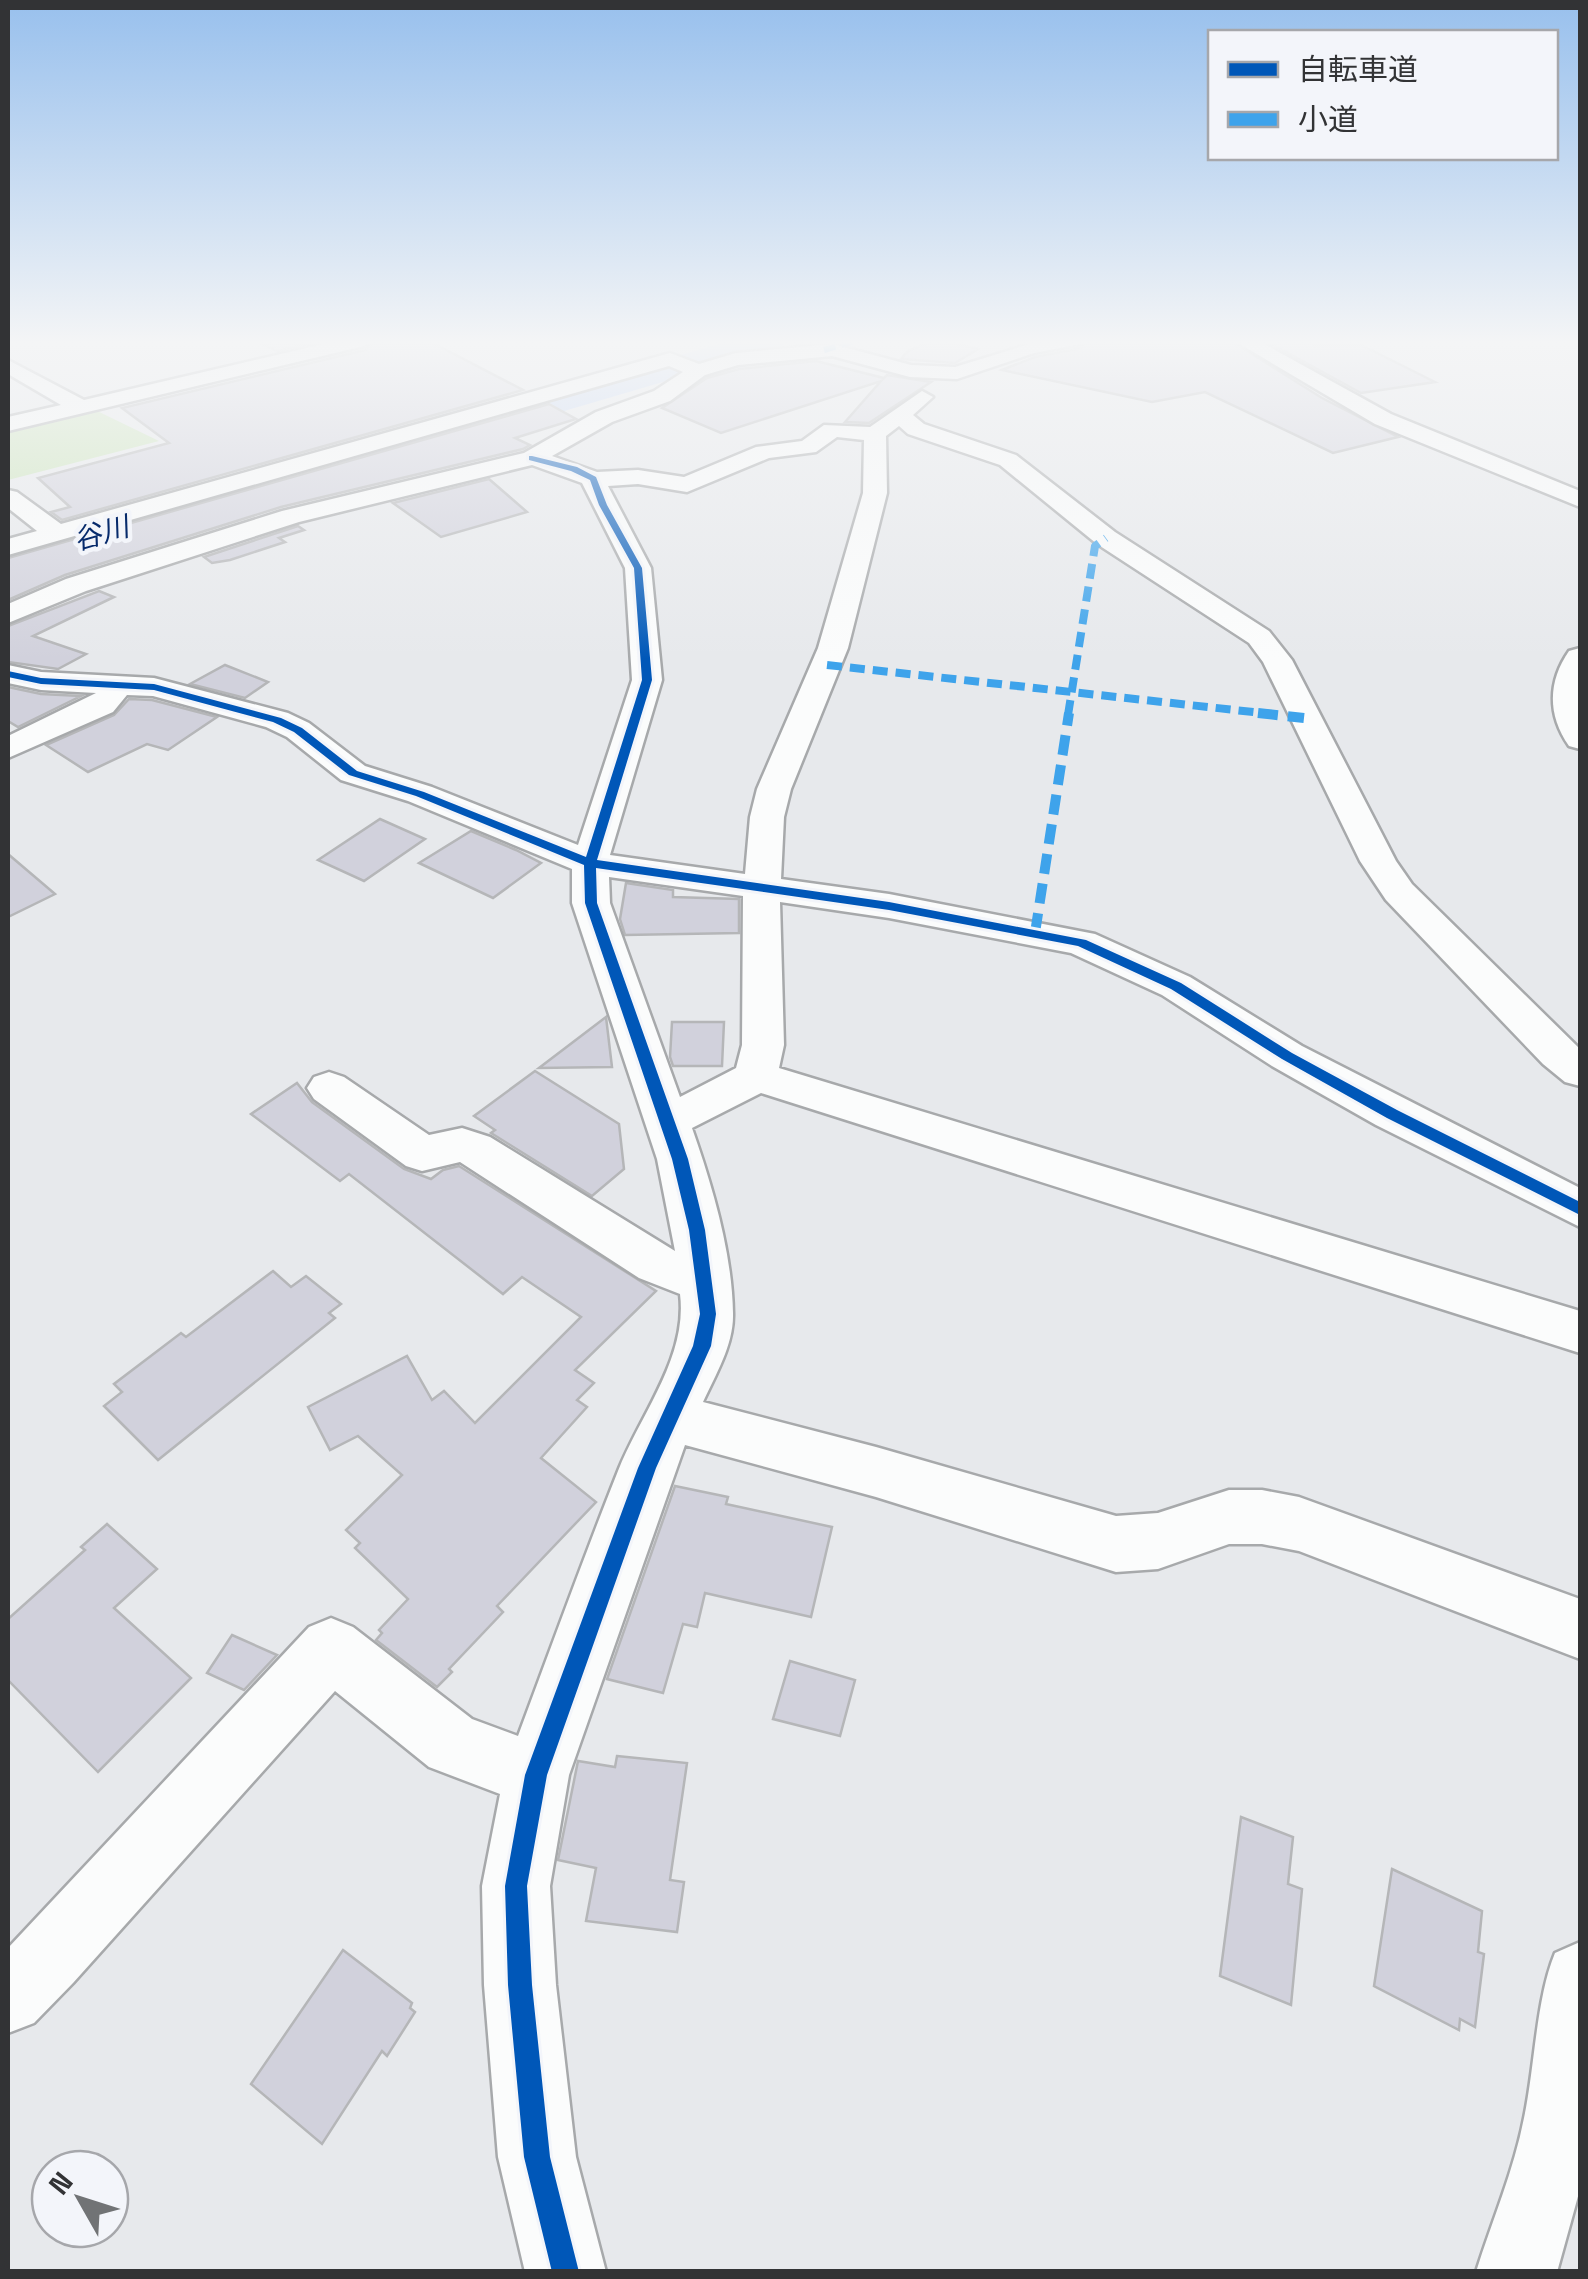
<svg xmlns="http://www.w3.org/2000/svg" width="1588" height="2279" font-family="'Space Grotesk','Noto Sans JP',sans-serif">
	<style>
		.green { fill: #cae4b8 }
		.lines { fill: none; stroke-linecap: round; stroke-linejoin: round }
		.river { fill: #c0d3f5; fill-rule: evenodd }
		.building { fill: #d1d1dc; stroke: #b5b6b8; stroke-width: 2.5 }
		.minor-casing { stroke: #a7a9ab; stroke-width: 5 }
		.minor { fill: #fbfcfc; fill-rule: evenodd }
		.quiet-far2 { stroke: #3ea3eb; stroke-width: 6; stroke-dasharray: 12 6; stroke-linecap: butt }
		.quiet-far1 { stroke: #3ea3eb; stroke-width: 8; stroke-dasharray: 15 8; stroke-linecap: butt }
		.quiet { stroke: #3ea3eb; stroke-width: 10; stroke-dasharray: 20 10; stroke-linecap: butt }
		.cycleway-casing { stroke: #f3f5fa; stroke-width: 6 }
		.cycleway { fill: #0057b8; fill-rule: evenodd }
		.labels { text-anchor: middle; stroke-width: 9; stroke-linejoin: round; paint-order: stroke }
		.far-water-label { font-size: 28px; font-style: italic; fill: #062a6b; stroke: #f3f5fa }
	</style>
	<rect width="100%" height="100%" fill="#e7e9ec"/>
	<path class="green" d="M 91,408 L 159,441 L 8,480 L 8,428 Z"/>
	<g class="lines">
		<path class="river" d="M 734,340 L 787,340 L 782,347 L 377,466 L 363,469 L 349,466 L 343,457 L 349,448 Z"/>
	</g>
	<g class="building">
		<path d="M 254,340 L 326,340 L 277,351 Z"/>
		<path d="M 377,340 L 427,340 L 523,390 L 62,520 L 51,512 L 70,507 L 38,478 L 169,443 L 122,408 L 365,350 Z"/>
		<path d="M 934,340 L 942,340 L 978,349 L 955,363 L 901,359 L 908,351 Z"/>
		<path d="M 1087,340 L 1230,340 L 1322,398 L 1398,437 L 1333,453 L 1205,392 L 1152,402 L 1002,370 L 1035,357 L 1081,348 Z"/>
		<path d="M 1264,340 L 1314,340 L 1315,346 L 1361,345 L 1435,382 L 1361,393 Z"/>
		<path d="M 816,361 L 884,378 L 887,375 L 931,382 L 869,423 L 845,422 L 881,381 L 721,433 L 662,408 L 707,378 L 739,369 Z"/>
		<path d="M 549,404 L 576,419 L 515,438 L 530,445 L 523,449 L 281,507 L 65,575 L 8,600 L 8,558 Z"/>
		<path d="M 489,479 L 527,512 L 441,537 L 393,503 Z"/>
		<path d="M 298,526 L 304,530 L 279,538 L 285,542 L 230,560 L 212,563 L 204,557 Z"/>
		<path d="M 99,591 L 114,597 L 33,636 L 86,654 L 58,669 L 8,662 L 8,626 Z"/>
		<path d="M 225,665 L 268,682 L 245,698 L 190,684 Z"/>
		<path d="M 8,687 L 41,694 L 81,696 L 18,727 L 8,721 Z"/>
		<path d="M 129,699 L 152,700 L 217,717 L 168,750 L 147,744 L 88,772 L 46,745 L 114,715 Z"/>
		<path d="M 380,819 L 425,839 L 364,881 L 318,860 Z"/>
		<path d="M 471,831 L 516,850 L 541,863 L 493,898 L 419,863 Z"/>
		<path d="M 8,854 L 55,894 L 8,917 Z"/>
		<path d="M 626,883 L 673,890 L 673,897 L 739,899 L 739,933 L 625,935 L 620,919 Z"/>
		<path d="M 606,1017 L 612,1067 L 539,1068 Z"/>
		<path d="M 672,1022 L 724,1022 L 722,1066 L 673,1066 L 670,1057 Z"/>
		<path d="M 535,1071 L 619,1124 L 624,1169 L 592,1196 L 491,1133 L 495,1130 L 474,1116 Z"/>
		<path d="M 297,1083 L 312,1102 L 404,1169 L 431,1179 L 443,1170 L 459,1166 L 656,1291 L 575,1370 L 594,1383 L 577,1400 L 587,1407 L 541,1458 L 596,1502 L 497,1606 L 503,1612 L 449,1669 L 452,1672 L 437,1687 L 376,1640 L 382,1633 L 379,1630 L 408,1599 L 355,1548 L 360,1543 L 346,1530 L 402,1475 L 358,1436 L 330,1450 L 308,1407 L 407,1356 L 432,1400 L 444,1391 L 475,1423 L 581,1317 L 522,1277 L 503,1294 L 349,1174 L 340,1181 L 251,1114 Z"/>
		<path d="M 273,1271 L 291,1287 L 306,1276 L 341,1304 L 329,1313 L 335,1318 L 158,1460 L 104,1406 L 122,1392 L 114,1384 L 181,1333 L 186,1337 Z"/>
		<path d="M 675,1486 L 728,1497 L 726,1504 L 832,1527 L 811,1617 L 705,1593 L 697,1627 L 683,1624 L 663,1693 L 607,1679 Z"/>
		<path d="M 107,1524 L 157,1569 L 114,1608 L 191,1678 L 98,1772 L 8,1680 L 8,1619 L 85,1550 L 81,1547 Z"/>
		<path d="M 232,1635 L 277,1655 L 244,1690 L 207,1673 Z"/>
		<path d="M 790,1661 L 855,1680 L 840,1736 L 773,1719 Z"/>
		<path d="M 617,1756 L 687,1763 L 670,1880 L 684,1882 L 677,1932 L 586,1921 L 596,1868 L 558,1860 L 578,1761 L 615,1767 Z"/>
		<path d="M 1241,1817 L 1293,1837 L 1288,1884 L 1302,1889 L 1291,2005 L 1220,1976 Z"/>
		<path d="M 1392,1869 L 1482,1911 L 1478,1952 L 1484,1954 L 1475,2027 L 1460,2019 L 1459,2030 L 1374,1986 Z"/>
		<path d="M 343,1950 L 412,2003 L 410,2008 L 415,2012 L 387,2056 L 382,2051 L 322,2144 L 251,2084 Z"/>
	</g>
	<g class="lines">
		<defs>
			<g id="minor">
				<path d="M 341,340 L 374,340 L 364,346 L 8,431 L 8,417 L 61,405 L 8,374 L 8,360 L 84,400 Z"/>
				<path d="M 1043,340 L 1083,340 L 1080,344 L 1034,353 L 957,379 L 910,377 L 832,356 L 738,365 L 705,375 L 670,401 L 612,422 L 552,456 L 597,472 L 638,470 L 684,477 L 756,447 L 802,441 L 824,425 L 870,427 L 922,391 L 933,397 L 913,415 L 924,424 L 1016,455 L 1115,532 L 1269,631 L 1292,660 L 1396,861 L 1412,884 L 1580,1049 L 1580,1086 L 1565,1082 L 1543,1064 L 1386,900 L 1360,861 L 1263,662 L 1249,643 L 1097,544 L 1000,465 L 908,434 L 899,426 L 886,436 L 887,493 L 848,648 L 791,789 L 784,817 L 781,879 L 889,894 L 1095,934 L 1190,977 L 1302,1046 L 1580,1188 L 1580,1227 L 1376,1125 L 1272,1066 L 1162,995 L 1071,953 L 889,918 L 780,902 L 784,1045 L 779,1068 L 1580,1311 L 1580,1353 L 761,1093 L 692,1128 C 712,1185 732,1252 733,1313 C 734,1344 716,1374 703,1402 L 876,1447 L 1116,1516 L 1158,1513 L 1229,1490 L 1262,1490 L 1299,1497 L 1580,1599 L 1580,1659 L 1299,1551 L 1262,1544 L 1229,1544 L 1158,1569 L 1116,1572 L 876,1497 L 685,1445 L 569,1775 L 550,1886 L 556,1985 L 576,2157 L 606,2272 L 525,2272 L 498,2157 L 484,1985 L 482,1886 L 500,1794 L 429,1767 L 335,1691 L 73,1983 L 34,2023 L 8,2033 L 8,1948 L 309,1627 L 331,1618 L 353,1627 L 472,1719 L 518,1736 C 551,1648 583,1559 618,1471 C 640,1415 688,1357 680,1294 L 639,1278 L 460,1162 L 422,1171 L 406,1166 L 314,1099 L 307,1088 L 314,1077 L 329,1072 L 344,1077 L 429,1135 L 462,1128 L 490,1137 L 675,1251 L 657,1159 L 572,903 L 572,869 L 408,801 L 341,780 L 287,737 L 266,727 L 153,696 L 127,695 L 113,712 L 8,758 L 8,736 L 96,693 L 41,690 L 8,683 L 8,665 L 41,672 L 154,678 L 288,713 L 309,723 L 365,766 L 432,787 L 578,845 L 632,680 L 625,568 L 582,483 L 532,465 L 299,522 L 86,591 L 8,623 L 8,604 L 66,579 L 282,511 L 524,453 L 596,412 L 654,391 L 683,372 L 669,366 L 8,555 L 8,539 L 37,531 L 8,508 L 8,490 L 17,492 L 61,524 L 670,353 L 699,364 L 736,353 L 832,344 L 911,365 L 955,367 ZM 837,437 L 864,440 L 863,493 L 818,648 L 757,789 L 750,817 L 745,874 L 610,855 L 662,680 L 651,568 L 608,486 L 638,484 L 687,492 L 769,458 L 816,452 ZM 609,877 L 743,896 L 742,1045 L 736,1068 L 680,1097 L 610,903 Z"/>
				<path d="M 1233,340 L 1257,340 L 1391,414 L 1580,491 L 1580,507 L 1375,424 Z"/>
				<path d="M 1580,648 L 1580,749 L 1569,746 C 1547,715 1548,681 1569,651 Z"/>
				<path d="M 1580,1942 L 1580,2189 L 1557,2272 L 1476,2272 C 1492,2221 1514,2170 1524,2118 C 1535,2066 1536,1999 1555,1953 Z"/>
			</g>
		</defs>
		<use href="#minor" class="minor-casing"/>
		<use href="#minor" class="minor"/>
		<path class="quiet-far2" d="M 824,350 L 858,340"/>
		<g class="quiet-far1">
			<path d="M 827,665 L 1280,715"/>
			<path d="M 1068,715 L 1095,546 L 1106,538"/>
		</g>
		<g class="quiet">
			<path d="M 1258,713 L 1304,718"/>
			<path d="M 1035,933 L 1069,713"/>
		</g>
		<defs>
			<path id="cycleway" d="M 532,456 L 577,467 L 596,477 L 607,505 L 642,568 L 652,680 L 597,860 L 889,902 L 1086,940 L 1181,983 L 1292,1053 L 1397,1110 L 1580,1202 L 1580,1215 L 1387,1118 L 1282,1059 L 1171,989 L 1078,946 L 889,910 L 596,868 L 597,903 L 688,1159 L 705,1230 L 716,1314 L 711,1346 L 656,1468 L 547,1775 L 527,1886 L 532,1985 L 550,2157 L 579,2272 L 552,2272 L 524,2157 L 508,1985 L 505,1886 L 525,1775 L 638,1468 L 693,1346 L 700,1314 L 689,1230 L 672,1159 L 585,903 L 584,865 L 416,796 L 349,775 L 294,732 L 273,722 L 154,690 L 41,684 L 8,677 L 8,671 L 41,678 L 154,684 L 281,718 L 302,728 L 357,771 L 424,792 L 586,857 L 642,680 L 634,568 L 599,505 L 590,480 L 571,471 L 529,460 L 529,456 Z"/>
		</defs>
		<use href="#cycleway" class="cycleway-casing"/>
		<use href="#cycleway" class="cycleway"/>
	</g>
	<linearGradient id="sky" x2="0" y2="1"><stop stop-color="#98c0ed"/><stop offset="0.52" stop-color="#f4f5f6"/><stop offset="1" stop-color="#f4f5f6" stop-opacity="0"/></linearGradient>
	<rect width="1588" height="659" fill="url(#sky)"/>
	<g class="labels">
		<g class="far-water-label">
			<text transform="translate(101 533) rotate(-16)" y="10">谷川</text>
		</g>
	</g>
	<rect width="1588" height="2279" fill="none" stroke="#323335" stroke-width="20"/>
	<rect x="1208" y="30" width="350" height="130" fill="#f3f5fa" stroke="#a6a7ab" stroke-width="2.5"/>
	<rect x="1228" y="62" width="50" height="15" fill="#0057b8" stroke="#a6a7ab" stroke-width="2.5"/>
	<text x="1298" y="80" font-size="30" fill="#323335">自転車道</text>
	<rect x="1228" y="112" width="50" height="15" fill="#3ea3eb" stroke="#a6a7ab" stroke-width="2.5"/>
	<text x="1298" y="130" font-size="30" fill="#323335">小道</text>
	<g transform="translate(80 2199) rotate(309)"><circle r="48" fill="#f3f5fa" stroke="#a6a7ab" stroke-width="2.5"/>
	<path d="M0-8L18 38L0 25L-18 38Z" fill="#717375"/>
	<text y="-15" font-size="28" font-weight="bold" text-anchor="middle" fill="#323335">N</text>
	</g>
</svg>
